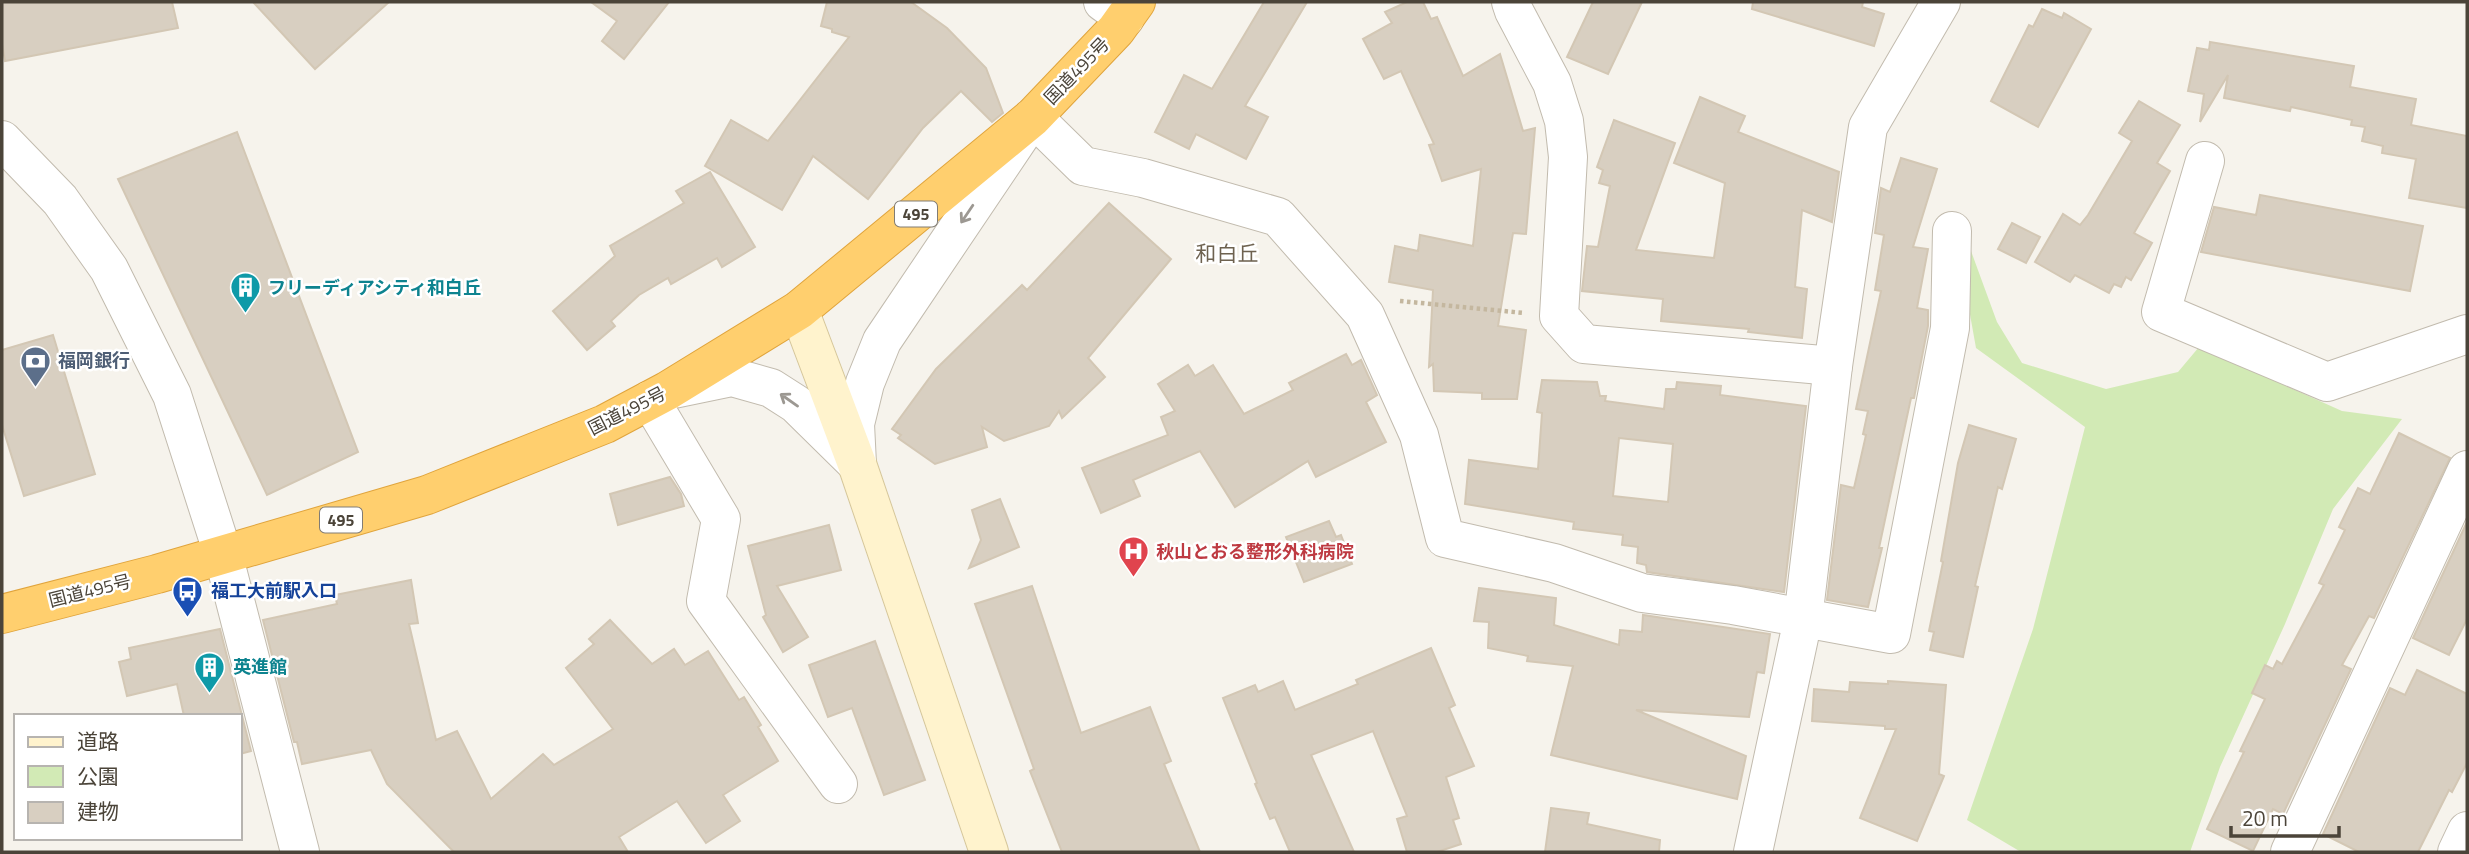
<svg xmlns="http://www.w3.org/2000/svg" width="2469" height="854" font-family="'Titillium Web','Noto Sans JP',sans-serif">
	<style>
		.green { fill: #d2eab5 }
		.building { fill: #d8cfc1; stroke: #d3c7b4; stroke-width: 2; fill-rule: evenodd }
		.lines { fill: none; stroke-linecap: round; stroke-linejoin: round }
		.street-casing { stroke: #c2bbae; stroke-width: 40 }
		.secondary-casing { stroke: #d6c79b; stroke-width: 40 }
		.highway-casing { stroke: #e0a43c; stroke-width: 40 }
		.path { stroke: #c4b79f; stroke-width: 4.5; stroke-dasharray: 3.5 3.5; stroke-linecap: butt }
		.street { stroke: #fff; stroke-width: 38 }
		.secondary { stroke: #fff3cd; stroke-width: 38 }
		.highway { stroke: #ffcf6e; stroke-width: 38 }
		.oneway { stroke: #9c9892 }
		.labels { text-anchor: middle; stroke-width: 5; stroke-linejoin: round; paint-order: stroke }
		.shield { fill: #fff; stroke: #817c74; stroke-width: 2 }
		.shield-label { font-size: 16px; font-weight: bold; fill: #4b4439 }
		.street-label { font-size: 18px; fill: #4b4439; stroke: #fff }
		.culture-label { font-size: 18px; font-weight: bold; fill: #0d838f; stroke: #fff; text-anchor: start }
		.service-label { font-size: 18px; font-weight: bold; fill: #4e5e75; stroke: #fff; text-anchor: start }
		.health-label { font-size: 18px; font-weight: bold; fill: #be3a42; stroke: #fff; text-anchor: start }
		.transit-label { font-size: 18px; font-weight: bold; fill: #164399; stroke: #fff; text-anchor: start }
		.quarter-label { font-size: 21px; fill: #6e6250; stroke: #fff }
	</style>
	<rect width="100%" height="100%" fill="#f6f3ec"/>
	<path class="green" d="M 1971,251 L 1997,322 L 2022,363 L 2106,389 L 2178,372 L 2199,347 L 2342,411 L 2402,419 L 2333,509 L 2285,624 L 2220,767 L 2190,852 L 2021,852 L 1967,820 L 2033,629 L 2085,427 L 1976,348 L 1964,281 Z"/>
	<g class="building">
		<path d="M 2,2 L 172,2 L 178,28 L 5,61 L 2,44 Z"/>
		<path d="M 253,2 L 389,2 L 315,69 Z"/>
		<path d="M 591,2 L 669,2 L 624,59 L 602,41 L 617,21 Z"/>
		<path d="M 827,2 L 911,2 L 947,28 L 986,68 L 1003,113 L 992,122 L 961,91 L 923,128 L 868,199 L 813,156 L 782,210 L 705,166 L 731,120 L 768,141 L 849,37 L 832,32 L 832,29 L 821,26 Z"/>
		<path d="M 1264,2 L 1307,2 L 1245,106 L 1268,117 L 1246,159 L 1196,134 L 1189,149 L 1155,132 L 1184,75 L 1212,89 Z"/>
		<path d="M 1407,2 L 1423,2 L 1431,19 L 1437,17 L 1463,76 L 1500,54 L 1523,131 L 1535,128 L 1526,234 L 1513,233 L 1498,326 L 1526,330 L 1517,399 L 1482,399 L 1482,393 L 1434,391 L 1433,364 L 1429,367 L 1433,290 L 1389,282 L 1395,246 L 1418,251 L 1420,235 L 1473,246 L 1481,169 L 1442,181 L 1429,145 L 1434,144 L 1401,71 L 1384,79 L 1363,39 L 1392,23 L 1385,12 Z"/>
		<path d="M 1593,2 L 1642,2 L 1608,74 L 1567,57 Z"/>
		<path d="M 1753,2 L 1863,2 L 1862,7 L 1884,14 L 1874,46 L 1752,9 Z"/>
		<path d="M 2042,9 L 2062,18 L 2064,13 L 2091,29 L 2038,127 L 1991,101 L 2029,25 L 2033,27 Z"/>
		<path d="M 2210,42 L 2354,66 L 2350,87 L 2416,99 L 2411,125 L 2467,136 L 2467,208 L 2409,198 L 2416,159 L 2382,153 L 2383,146 L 2362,141 L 2365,127 L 2351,125 L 2352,120 L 2291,107 L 2290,111 L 2224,98 L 2228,75 L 2200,122 L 2204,94 L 2188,91 L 2197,48 L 2209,50 Z"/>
		<path d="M 1700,97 L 1745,116 L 1738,132 L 1839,172 L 1832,222 L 1802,210 L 1795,287 L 1807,289 L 1802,338 L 1748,332 L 1749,329 L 1661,321 L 1663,299 L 1582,291 L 1587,246 L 1598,247 L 1610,186 L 1599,183 L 1603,170 L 1597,167 L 1614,120 L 1675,143 L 1636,250 L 1714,258 L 1725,183 L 1674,163 Z"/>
		<path d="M 2139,101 L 2180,125 L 2157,163 L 2170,171 L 2134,233 L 2152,243 L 2131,280 L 2126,277 L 2121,287 L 2114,284 L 2109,293 L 2075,275 L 2070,282 L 2035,262 L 2063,214 L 2080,225 L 2088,215 L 2132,141 L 2119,133 Z"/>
		<path d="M 237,132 L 358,452 L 267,495 L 118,179 Z"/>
		<path d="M 1901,158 L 1937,169 L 1913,247 L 1928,249 L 1917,308 L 1928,310 L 1928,326 L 1914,398 L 1911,398 L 1896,468 L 1879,548 L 1882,548 L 1868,607 L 1827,600 L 1841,485 L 1854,488 L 1866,435 L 1863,434 L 1868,411 L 1856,409 L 1881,291 L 1875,290 L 1884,235 L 1875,233 L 1881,188 L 1890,192 Z"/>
		<path d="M 710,172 L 755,247 L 722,267 L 717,258 L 671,284 L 668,278 L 639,295 L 611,321 L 615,326 L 587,350 L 553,311 L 615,256 L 610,246 L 684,203 L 676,191 Z"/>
		<path d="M 2260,195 L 2423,226 L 2410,291 L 2201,252 L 2214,207 L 2256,215 Z"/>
		<path d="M 1109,203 L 1171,259 L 1088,358 L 1105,377 L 1062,418 L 1059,411 L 1049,426 L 1004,441 L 982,427 L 987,447 L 935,464 L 898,438 L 901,435 L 892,429 L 936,369 L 1022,285 L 1027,290 Z"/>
		<path d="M 2012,223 L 2040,237 L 2026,263 L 1998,249 Z"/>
		<path d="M 53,335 L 95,474 L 24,496 L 2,425 L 2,350 Z"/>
		<path d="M 1346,354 L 1352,365 L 1361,360 L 1377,395 L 1366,402 L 1386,442 L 1316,477 L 1308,461 L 1235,507 L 1200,451 L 1133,480 L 1140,496 L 1101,513 L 1082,468 L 1168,435 L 1161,417 L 1175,411 L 1158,384 L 1188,365 L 1195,376 L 1213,365 L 1244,414 L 1293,390 L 1289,383 Z"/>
		<path d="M 1542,380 L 1597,382 L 1600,396 L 1606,396 L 1605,401 L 1664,409 L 1666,389 L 1676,389 L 1677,382 L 1721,386 L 1720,395 L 1806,406 L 1784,592 L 1647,572 L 1646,565 L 1637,563 L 1638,547 L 1622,545 L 1623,535 L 1573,529 L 1574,522 L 1465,504 L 1469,460 L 1538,469 L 1542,413 L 1537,412 ZM 1619,438 L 1673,444 L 1668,502 L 1613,496 Z"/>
		<path d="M 1969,425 L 2016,439 L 2002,489 L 1998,487 L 1975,586 L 1978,587 L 1963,657 L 1930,650 L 1934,632 L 1929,631 L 1943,562 L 1941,561 L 1958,463 Z"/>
		<path d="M 2399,433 L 2450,458 L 2374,618 L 2369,616 L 2342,665 L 2351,669 L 2283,814 L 2273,809 L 2253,851 L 2207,829 L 2244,752 L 2240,751 L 2265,699 L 2252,693 L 2265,665 L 2273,669 L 2277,661 L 2282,664 L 2324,585 L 2319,583 L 2345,530 L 2339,527 L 2358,488 L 2370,494 Z"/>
		<path d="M 670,477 L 681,494 L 684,506 L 618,525 L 610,494 Z"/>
		<path d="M 1000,499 L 1019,547 L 969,568 L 981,540 L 972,510 Z"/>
		<path d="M 1329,521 L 1336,537 L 1341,535 L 1352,564 L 1304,582 L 1286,537 Z"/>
		<path d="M 2467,522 L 2467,619 L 2449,655 L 2413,638 Z"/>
		<path d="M 829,525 L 841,570 L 777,586 L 808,637 L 783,652 L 763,617 L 766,615 L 748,546 Z"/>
		<path d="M 411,580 L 418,623 L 409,624 L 436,740 L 457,731 L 491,799 L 543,754 L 554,765 L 613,729 L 566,668 L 594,644 L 589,639 L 610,620 L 652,664 L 674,649 L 685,665 L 708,651 L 739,700 L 744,697 L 761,725 L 758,727 L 778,761 L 723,795 L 740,821 L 706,843 L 677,801 L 619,837 L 628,852 L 454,852 L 387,784 L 371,750 L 302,764 L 297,742 L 294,742 L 263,620 L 337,604 L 335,595 Z"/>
		<path d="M 1032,586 L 1081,733 L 1150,707 L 1171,761 L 1164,764 L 1200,852 L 1062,852 L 1030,771 L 1034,769 L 975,604 Z"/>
		<path d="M 1479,588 L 1556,598 L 1554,625 L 1619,645 L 1620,630 L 1642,632 L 1643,615 L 1770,634 L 1764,673 L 1757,672 L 1749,717 L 1636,710 L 1746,756 L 1737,799 L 1551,755 L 1573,666 L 1527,661 L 1528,656 L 1488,648 L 1489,622 L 1474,621 Z"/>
		<path d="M 220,629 L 251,751 L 240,754 L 240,716 L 184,716 L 177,684 L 127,696 L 119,662 L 131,659 L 129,648 Z"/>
		<path d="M 875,641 L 925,780 L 884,795 L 852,708 L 828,717 L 809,665 Z"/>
		<path d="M 1431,648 L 1455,705 L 1449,708 L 1474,766 L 1446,777 L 1459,818 L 1453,820 L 1461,844 L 1437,852 L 1407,852 L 1397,819 L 1407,816 L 1373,731 L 1311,755 L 1354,852 L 1290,852 L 1275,817 L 1270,819 L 1255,784 L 1257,783 L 1223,698 L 1255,685 L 1258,692 L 1283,681 L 1295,710 L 1358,684 L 1356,680 Z"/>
		<path d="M 2417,670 L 2467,694 L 2467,763 L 2452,792 L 2449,790 L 2418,852 L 2359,852 L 2323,834 L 2390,688 L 2405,695 Z"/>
		<path d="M 1888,681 L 1946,685 L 1939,774 L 1944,776 L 1917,841 L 1860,818 L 1896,729 L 1885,729 L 1885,726 L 1812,721 L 1814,689 L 1849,692 L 1850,682 L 1888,684 Z"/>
		<path d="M 1551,808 L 1589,813 L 1587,824 L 1660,840 L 1659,852 L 1545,852 Z"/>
	</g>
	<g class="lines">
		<defs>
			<g id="street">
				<path d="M 1103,2 L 1125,18"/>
				<path d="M 1511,2 L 1514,11 L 1552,83 L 1564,121 L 1568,157 L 1559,316 L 1584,344 L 1833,366"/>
				<path d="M 2,140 L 60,200 L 109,269 L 172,395 L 223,554 L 300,852"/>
				<path d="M 2205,161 L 2161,312 L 2327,382 L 2467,334"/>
				<path d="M 674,389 L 732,377 L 771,388 L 796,404 L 857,464"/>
				<path d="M 650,400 L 721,519 L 706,601 L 838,784"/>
				<path d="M 857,464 L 855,424 L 865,383 L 882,341 L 1033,117 L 1083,166 L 1143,178 L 1278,217 L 1365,315 L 1419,435 L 1445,538 L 1554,563 L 1642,593 L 1733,605 L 1891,634 L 1950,328 L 1952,231"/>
				<path d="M 1753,852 L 1803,619 L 1833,366 L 1868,127 L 1941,2"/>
				<path d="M 2290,852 L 2467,470"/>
				<path d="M 2457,852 L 2467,831"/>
			</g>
			<path id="secondary" d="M 799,310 L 857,464 L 989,852"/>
			<path id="highway" d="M 2,614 L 157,574 L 427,495 L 605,424 L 667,391 L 799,310 L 1033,117 L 1116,30 L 1136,2"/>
		</defs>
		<use href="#street" class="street-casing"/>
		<use href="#secondary" class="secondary-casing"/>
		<use href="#highway" class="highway-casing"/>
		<path class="path" d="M 1400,301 L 1524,313"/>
		<use href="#street" class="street"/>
		<use href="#secondary" class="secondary"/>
		<use href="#highway" class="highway"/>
	</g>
	<defs><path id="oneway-shaft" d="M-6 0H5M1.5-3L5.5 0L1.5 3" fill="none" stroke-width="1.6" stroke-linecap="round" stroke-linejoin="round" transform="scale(1.75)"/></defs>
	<g class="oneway">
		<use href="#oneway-shaft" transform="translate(967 214) rotate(124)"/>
		<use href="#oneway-shaft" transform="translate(789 400) rotate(-145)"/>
	</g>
	<defs>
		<symbol id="building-pin" viewBox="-11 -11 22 30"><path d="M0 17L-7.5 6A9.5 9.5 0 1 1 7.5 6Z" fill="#0f9aa8" stroke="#fff"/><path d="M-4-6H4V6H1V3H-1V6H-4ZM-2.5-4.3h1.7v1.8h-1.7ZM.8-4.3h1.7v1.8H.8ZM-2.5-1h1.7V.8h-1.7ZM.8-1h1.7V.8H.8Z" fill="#fff"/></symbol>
		<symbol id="bank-pin" viewBox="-11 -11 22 30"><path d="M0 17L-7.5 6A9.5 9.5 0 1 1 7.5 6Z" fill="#5c6f8a" stroke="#fff"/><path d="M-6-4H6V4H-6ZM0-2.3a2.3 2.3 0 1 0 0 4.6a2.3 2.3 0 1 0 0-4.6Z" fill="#fff"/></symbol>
		<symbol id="hospital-pin" viewBox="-11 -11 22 30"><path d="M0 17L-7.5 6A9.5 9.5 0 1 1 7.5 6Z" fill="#e0444e" stroke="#fff"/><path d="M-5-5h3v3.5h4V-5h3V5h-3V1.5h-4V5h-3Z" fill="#fff"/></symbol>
		<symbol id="bus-pin" viewBox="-11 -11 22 30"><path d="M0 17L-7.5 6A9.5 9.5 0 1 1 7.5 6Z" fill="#1a4fb4" stroke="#fff"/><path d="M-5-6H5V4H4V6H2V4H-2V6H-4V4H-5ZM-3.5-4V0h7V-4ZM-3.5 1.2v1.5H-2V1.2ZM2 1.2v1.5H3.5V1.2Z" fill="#fff"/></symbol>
	</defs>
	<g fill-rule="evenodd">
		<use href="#building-pin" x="228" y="270" width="35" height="47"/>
		<use href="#bank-pin" x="18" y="344" width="35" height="47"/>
		<use href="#hospital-pin" x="1116" y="534" width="35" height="47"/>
		<use href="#bus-pin" x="170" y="574" width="35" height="47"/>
		<use href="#building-pin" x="192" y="650" width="35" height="47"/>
	</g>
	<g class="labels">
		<g class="shield">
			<rect x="895" y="201.5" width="42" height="25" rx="5"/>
			<rect x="320" y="507.5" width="42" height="25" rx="5"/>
		</g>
		<g class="shield-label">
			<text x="916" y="220">495</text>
			<text x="341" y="526">495</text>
		</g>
		<g class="street-label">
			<text transform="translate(1077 71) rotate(-46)" y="6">国道495号</text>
			<text transform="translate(627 411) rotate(-27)" y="6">国道495号</text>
			<text transform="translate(90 591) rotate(-14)" y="6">国道495号</text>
		</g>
		<g class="culture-label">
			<text x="268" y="294">フリーディアシティ和白丘</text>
			<text x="233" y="673">英進館</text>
		</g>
		<g class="service-label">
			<text x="58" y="367">福岡銀行</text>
		</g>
		<g class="health-label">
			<text x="1156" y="558">秋山とおる整形外科病院</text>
		</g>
		<g class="transit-label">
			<text x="211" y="597">福工大前駅入口</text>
		</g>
		<g class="quarter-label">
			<text x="1227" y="261">和白丘</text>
		</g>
	</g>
	<rect width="2469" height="854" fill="none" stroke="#4b4439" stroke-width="7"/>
	<rect x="14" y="714" width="228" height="126" fill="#ffffff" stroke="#b7b4b0" stroke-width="2"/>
	<rect x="28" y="737" width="35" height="10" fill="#fff3cd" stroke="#b7b4b0" stroke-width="2"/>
	<text x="77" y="749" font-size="21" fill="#4b4439">道路</text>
	<rect x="28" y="766" width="35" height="21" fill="#d2eab5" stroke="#b7b4b0" stroke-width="2"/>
	<text x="77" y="784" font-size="21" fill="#4b4439">公園</text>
	<rect x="28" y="802" width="35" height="21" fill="#d8cfc1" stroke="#b7b4b0" stroke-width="2"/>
	<text x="77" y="819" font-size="21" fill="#4b4439">建物</text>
	<path d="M2231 826v10h108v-10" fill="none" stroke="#4b4439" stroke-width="3.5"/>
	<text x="2242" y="826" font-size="21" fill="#4b4439" stroke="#ffffff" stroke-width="5" paint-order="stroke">20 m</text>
</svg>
